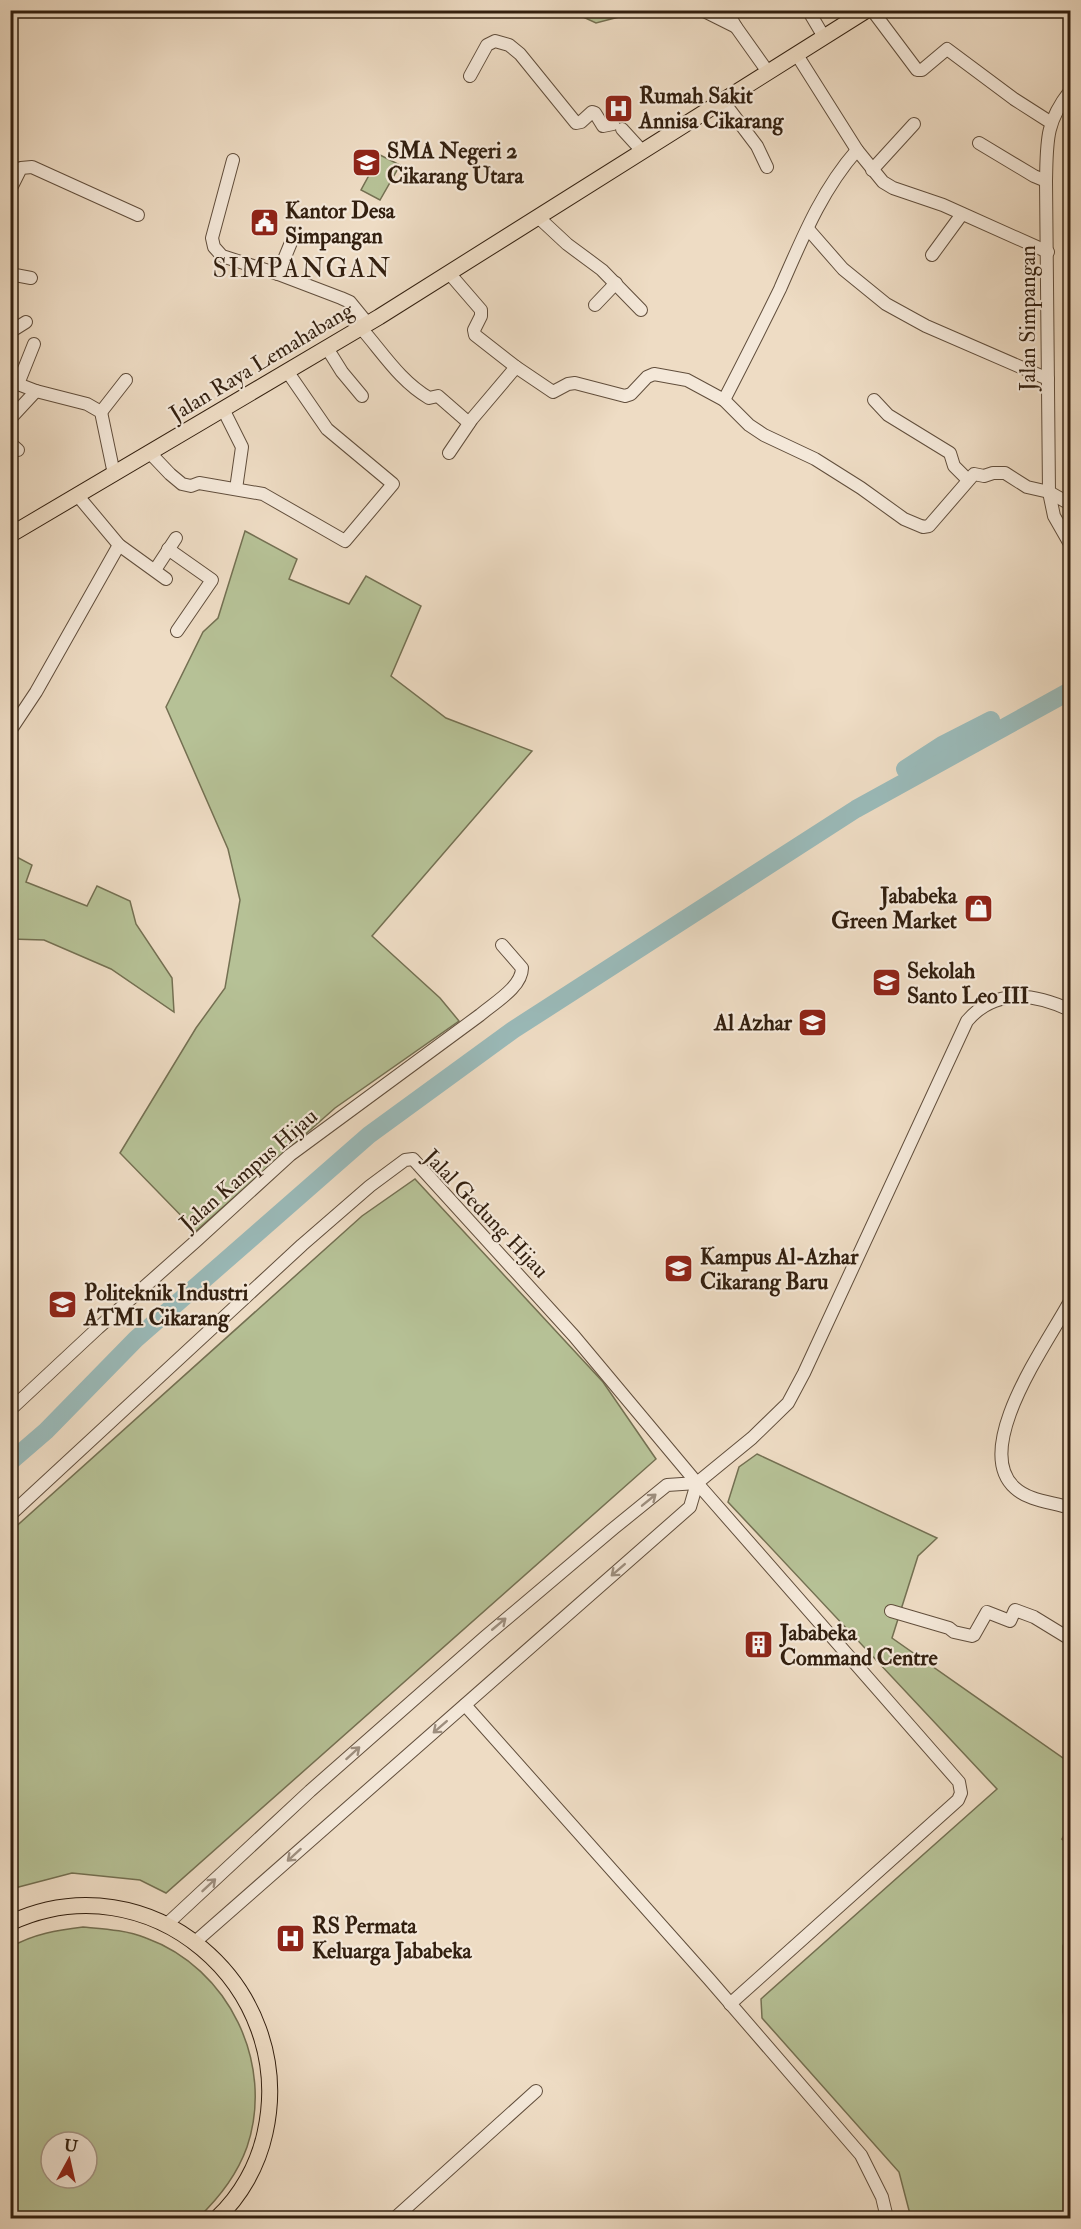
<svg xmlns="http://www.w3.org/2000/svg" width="1081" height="2229" font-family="'IM FELL Double Pica',serif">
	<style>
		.green { fill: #b6c196; stroke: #747052; stroke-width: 1.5; fill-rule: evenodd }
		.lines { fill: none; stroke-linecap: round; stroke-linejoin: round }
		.river { stroke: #9abab9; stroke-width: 18 }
		.minor-casing { stroke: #614e3c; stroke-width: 14 }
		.major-casing { stroke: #321f0f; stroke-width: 17 }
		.minor { stroke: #f4e8d9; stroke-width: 12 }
		.major { stroke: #eedcc4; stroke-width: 15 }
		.oneway { stroke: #9d8e7e }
		.labels { text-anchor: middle; stroke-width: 4.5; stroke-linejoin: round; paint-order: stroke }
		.poi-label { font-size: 22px; font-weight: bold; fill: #321f0f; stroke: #f4e8d9; text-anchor: start }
		.street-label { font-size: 22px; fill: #321f0f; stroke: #f4e8d9 }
		.quarter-label { font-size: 26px; letter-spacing: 1.5px; fill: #321f0f; stroke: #f4e8d9 }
	</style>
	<rect width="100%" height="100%" fill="#eedcc4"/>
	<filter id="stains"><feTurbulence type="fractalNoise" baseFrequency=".00333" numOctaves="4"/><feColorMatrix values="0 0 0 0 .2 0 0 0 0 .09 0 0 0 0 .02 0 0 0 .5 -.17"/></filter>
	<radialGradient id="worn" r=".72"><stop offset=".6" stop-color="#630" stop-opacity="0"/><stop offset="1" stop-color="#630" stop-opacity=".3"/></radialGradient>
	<g class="green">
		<path d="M 570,11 L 570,10 L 642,11 L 596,23 Z"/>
		<path d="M 380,155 L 400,165 L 380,200 L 361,190 Z"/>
		<path d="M 245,531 L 297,559 L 289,579 L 349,604 L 366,576 L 421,606 L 391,676 L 446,718 L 532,751 L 372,936 L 440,998 L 459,1021 L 335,1108 L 196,1231 L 120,1153 L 196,1028 L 225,988 L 240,900 L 228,849 L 166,707 L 203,632 L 218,618 Z"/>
		<path d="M 11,854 L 32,865 L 26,882 L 87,906 L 97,886 L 130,901 L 136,924 L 172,978 L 174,1012 L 111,969 L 44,940 L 11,939 Z"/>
		<path d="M 415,1179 L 603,1382 L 656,1459 L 166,1893 L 140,1880 L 72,1873 L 11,1889 L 11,1531 L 362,1216 Z"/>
		<path d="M 757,1454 L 937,1538 L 918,1556 L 892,1638 L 1070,1763 L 1070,1824 L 1062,1839 L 1070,1847 L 1070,1928 L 1063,1946 L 1063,2012 L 1070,2043 L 1070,2218 L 911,2218 L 899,2172 L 762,2018 L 761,1999 L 997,1789 L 728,1502 L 739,1467 Z"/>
		<path d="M 83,1927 C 105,1929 126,1930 146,1938 C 229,1968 275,2064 247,2147 C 237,2175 219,2198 198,2218 L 11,2218 L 11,1947 C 33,1934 58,1930 83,1927 ZM 51,2142 L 87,2142 L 87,2178 L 51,2178 Z"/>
	</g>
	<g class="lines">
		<g class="river">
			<path d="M 905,769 L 942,745 L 991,720"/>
			<path d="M 10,1462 L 46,1431 L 136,1339 L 369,1135 L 513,1030 L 856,809 L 1070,691"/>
		</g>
		<defs>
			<g id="minor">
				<path d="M 702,10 L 736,27 L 726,10"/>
				<path d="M 808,10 L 824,37"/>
				<path d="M 872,10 L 917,70 L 922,70 L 947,49 L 1014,99 L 1050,122"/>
				<path d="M 736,27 L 768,72"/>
				<path d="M 797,55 L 857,150 L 883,182 L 893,188 L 943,205 L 1048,252"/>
				<path d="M 470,76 L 487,45 L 495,41 L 509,45 L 520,54 L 576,123 L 581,122 L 592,112 L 595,113 L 603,126 L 613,124"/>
				<path d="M 1070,91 C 1045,123 1047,142 1046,181 L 1049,492 L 1054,516 L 1070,544"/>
				<path d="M 723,101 L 757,146 L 767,167"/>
				<path d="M 622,129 L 643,152"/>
				<path d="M 979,143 L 1034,176 L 1046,181"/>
				<path d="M 233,160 L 212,238 L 214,247 L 222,256 L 278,274 L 341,298 L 350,302 L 368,324"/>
				<path d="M 872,170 L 914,124"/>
				<path d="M 10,190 L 21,168 L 32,167 L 138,215"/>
				<path d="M 538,217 L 567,244 L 602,270 L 641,310"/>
				<path d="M 808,229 L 843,269 L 886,304 L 926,326 L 1048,379"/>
				<path d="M 932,255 L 962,214"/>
				<path d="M 449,273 L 481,310 L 481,316 L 474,330 L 475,335 L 516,367 L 553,392 L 568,384 L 575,383 L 625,396 L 631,394 L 647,377 L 654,374 L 687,380 L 724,400 L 749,425 L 764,435 L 815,459 L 861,488 L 904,519 L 923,527 L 929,526 L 974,474 L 984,476 L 993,473 L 1005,473 L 1027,487 L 1049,492 L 1070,504"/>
				<path d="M 10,274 L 31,278"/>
				<path d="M 278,274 L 292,240"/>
				<path d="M 595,305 L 616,283"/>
				<path d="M 361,328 C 383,353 400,381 429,398 L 438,396 L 469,423"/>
				<path d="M 10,332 L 26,322"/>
				<path d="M 327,348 L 342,372 L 362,396"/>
				<path d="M 10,381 L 36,391 L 87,404 L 101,412 L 114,474"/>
				<path d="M 18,384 L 34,344"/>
				<path d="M 724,400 C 743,363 762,326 780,289 C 802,239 821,191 857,150"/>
				<path d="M 874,400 L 888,415 L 950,453 L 954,466 L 968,480"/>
				<path d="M 223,409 L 242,447 L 236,489"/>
				<path d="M 101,412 L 126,380"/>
				<path d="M 10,419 L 36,391"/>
				<path d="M 10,443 L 18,450"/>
				<path d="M 150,453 L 170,474 L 182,484 L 191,486 L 199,483 L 263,494 L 345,541 L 393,484 L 327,429 L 287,371"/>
				<path d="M 449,453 L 472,419 L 516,367"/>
				<path d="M 78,496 L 119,545 L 166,579"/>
				<path d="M 168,549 L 212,580 L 177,631"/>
				<path d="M 155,570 L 176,538"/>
				<path d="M 10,731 L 36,692 L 119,545"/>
				<path d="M 1070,1301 C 1049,1341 970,1448 1015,1488 C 1029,1501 1052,1502 1070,1508"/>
				<path d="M 10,1410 L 98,1328 L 196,1241 L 290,1155 L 480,1015 C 494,1003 522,987 522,968 L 502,945"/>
				<path d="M 10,1515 L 302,1245 L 370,1186 L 405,1160 L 413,1159 L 574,1336 L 697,1483 L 959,1782 L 961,1793 L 958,1800 L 730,2004"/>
				<path d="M 891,1611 L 949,1628 L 954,1632 L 972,1636 L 974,1635 L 987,1612 L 1010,1621 L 1015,1610 L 1034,1617 L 1070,1639"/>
				<path d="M 465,1705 L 709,1979 L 861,2155 L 882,2197 L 887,2218"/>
				<path d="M 166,1925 L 310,1791 L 485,1637 L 614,1528 L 667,1485 L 697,1483 L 752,1438 L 788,1403 L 804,1373 L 967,1021 C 995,988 1034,993 1070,1010"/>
				<path d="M 195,1942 L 690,1507 L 697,1483"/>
				<path d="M 395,2218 L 536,2091"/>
			</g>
			<g id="major">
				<path d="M 10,535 L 379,317 L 867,10"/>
				<path d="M 10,1923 C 149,1858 298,1986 265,2133 C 258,2165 241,2196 217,2218"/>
			</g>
		</defs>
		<use href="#minor" class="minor-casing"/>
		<use href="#major" class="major-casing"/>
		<use href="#minor" class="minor"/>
		<use href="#major" class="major"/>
	</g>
	<defs><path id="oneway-shaft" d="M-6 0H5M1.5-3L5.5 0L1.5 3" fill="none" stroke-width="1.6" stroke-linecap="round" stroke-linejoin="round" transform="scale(1.5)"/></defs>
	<g class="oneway">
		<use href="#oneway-shaft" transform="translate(649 1500) rotate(-39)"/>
		<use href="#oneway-shaft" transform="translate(618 1570) rotate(139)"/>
		<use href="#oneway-shaft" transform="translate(499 1624) rotate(-40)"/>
		<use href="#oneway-shaft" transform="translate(440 1727) rotate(139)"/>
		<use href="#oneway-shaft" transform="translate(353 1753) rotate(-42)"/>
		<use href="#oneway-shaft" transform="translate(294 1855) rotate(138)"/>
		<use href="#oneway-shaft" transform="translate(209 1885) rotate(-43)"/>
	</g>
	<defs>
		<symbol id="hospital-square" viewBox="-11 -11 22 22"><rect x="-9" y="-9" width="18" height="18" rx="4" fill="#8f2418" stroke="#f4e8d9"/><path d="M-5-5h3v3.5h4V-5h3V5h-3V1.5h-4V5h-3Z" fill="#fff"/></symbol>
		<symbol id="school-square" viewBox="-11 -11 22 22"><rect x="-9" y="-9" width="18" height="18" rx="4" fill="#8f2418" stroke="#f4e8d9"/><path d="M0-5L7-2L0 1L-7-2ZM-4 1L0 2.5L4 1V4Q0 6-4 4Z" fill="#fff"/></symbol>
		<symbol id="civic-square" viewBox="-11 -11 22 22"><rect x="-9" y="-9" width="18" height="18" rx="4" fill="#8f2418" stroke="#f4e8d9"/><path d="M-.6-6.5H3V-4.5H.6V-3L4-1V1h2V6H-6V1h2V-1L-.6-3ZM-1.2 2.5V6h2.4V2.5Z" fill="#fff"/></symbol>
		<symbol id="shop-square" viewBox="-11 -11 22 22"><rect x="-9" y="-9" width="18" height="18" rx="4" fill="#8f2418" stroke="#f4e8d9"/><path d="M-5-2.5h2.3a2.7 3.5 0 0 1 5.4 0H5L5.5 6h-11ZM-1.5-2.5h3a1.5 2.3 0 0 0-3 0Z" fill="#fff"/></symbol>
		<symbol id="university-square" viewBox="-11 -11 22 22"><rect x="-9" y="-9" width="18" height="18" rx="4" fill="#8f2418" stroke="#f4e8d9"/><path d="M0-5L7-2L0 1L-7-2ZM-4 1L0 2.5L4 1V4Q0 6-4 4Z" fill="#fff"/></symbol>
		<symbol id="building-square" viewBox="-11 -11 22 22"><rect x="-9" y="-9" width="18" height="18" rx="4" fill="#8f2418" stroke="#f4e8d9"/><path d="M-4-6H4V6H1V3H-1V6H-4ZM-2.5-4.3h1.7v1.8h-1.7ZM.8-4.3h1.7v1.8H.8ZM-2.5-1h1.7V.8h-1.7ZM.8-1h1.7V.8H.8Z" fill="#fff"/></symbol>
	</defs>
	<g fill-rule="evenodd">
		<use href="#hospital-square" x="602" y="92" width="33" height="33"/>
		<use href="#school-square" x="350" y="146" width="33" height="33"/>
		<use href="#civic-square" x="248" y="206" width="33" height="33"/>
		<use href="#shop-square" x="962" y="892" width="33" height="33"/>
		<use href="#school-square" x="870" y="966" width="33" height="33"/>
		<use href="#school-square" x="796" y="1006" width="33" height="33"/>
		<use href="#school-square" x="662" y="1252" width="33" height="33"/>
		<use href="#university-square" x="46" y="1288" width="33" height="33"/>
		<use href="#building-square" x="742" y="1628" width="33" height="33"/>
		<use href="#hospital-square" x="274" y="1922" width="33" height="33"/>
	</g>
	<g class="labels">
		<g class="poi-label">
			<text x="639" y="103">Rumah Sakit<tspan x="639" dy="25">Annisa Cikarang</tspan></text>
			<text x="387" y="158">SMA Negeri 2<tspan x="387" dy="25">Cikarang Utara</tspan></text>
			<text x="285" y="218">Kantor Desa<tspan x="285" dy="25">Simpangan</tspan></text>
			<text x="957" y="903" text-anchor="end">Jababeka<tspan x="957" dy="25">Green Market</tspan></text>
			<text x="907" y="978">Sekolah<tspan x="907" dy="25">Santo Leo III</tspan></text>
			<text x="792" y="1030" text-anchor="end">Al Azhar</text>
			<text x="700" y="1264">Kampus Al-Azhar<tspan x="700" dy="25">Cikarang Baru</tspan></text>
			<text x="84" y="1300">Politeknik Industri<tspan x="84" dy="25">ATMI Cikarang</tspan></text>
			<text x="780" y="1640">Jababeka<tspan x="780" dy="25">Command Centre</tspan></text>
			<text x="312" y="1933">RS Permata<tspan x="312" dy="25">Keluarga Jababeka</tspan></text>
		</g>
		<g class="street-label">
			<text transform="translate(1027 318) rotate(-90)" y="8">Jalan Simpangan</text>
			<text transform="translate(261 361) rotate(-31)" y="8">Jalan Raya Lemahabang</text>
			<text transform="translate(248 1169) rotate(-41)" y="8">Jalan Kampus Hijau</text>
			<text transform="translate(487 1213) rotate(46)" y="8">Jalal Gedung Hijau</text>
		</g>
		<g class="quarter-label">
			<text x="302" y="277">SIMPANGAN</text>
		</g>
	</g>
	<rect width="1081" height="2229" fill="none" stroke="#eedcc4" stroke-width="36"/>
	<rect x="12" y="12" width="1057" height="2205" fill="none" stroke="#321f0f" stroke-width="3"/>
	<rect x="18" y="18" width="1045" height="2193" fill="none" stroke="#321f0f" stroke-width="1.5"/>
	<g transform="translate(69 2160) rotate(8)"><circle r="28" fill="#f4e8d9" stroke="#a69888" stroke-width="1.5"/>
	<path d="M0-4.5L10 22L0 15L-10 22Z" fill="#8f2418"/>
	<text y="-9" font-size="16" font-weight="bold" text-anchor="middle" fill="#321f0f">U</text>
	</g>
	<rect width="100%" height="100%" filter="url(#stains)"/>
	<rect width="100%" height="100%" fill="url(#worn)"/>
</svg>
